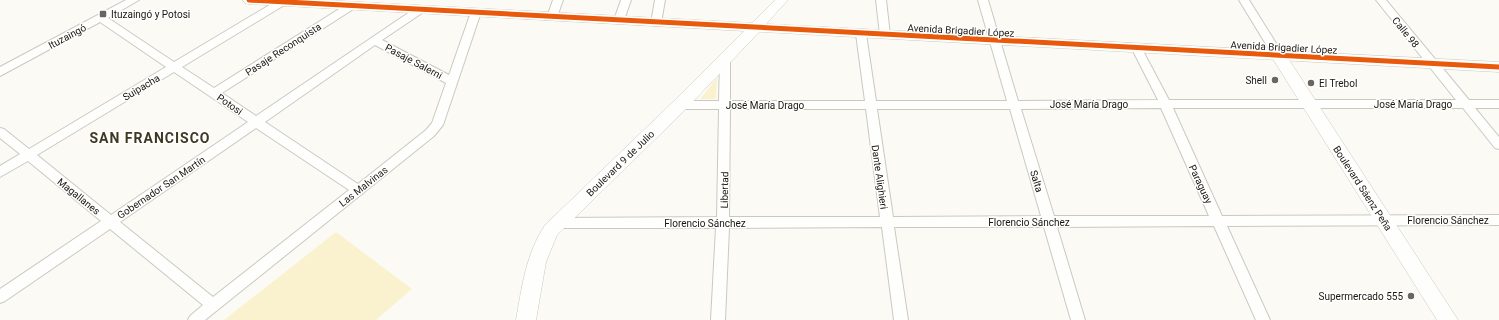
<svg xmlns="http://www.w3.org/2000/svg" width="1499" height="320" font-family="Roboto,sans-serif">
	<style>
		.green { fill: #faf2cf }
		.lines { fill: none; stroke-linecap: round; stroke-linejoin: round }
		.minor-casing { stroke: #cac9c1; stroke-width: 2 }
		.tertiary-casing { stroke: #cac9c1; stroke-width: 1 }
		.secondary-casing { stroke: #cac9c1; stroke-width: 1 }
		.minor { fill: #fefefd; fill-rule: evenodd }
		.tertiary { fill: #fefefd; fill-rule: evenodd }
		.secondary { fill: #fefefd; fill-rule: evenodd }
		.cycleway-casing { stroke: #fff; stroke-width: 8 }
		.cycleway { stroke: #e8590c; stroke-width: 5 }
		.poi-dot { fill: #68665e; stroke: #fff; stroke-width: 1.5 }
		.labels { text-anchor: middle; stroke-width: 3; stroke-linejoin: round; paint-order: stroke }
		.poi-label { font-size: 10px; fill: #19170e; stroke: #fff; text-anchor: start }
		.street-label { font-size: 10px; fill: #19170e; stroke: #fff }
		.district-label { font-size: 14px; font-weight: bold; letter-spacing: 1px; fill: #3e3924; stroke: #fff }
	</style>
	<rect width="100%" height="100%" fill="#fbfaf4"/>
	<g class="green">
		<path d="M 717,78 L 716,99 L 700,99 Z"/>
		<path d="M 336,232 L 412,289 L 376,320 L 224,320 Z"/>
	</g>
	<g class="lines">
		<defs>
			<g id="minor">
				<path d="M 126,0 L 139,0 L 108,18 L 174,62 L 278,0 L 286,0 L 287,2 L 286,4 L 182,67 L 214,88 L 347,4 L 355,4 L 356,6 L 355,8 L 222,93 L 256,116 L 417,7 L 425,7 L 426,9 L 425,11 L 382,40 L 449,75 L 471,12 L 476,9 L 481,12 L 443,125 L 434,136 L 205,320 L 188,320 L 190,316 L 203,305 L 110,229 L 5,301 L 0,303 L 0,289 L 101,221 L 28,161 L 0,177 L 0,166 L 20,154 L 0,138 L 0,128 L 4,129 L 29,149 L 166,67 L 100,22 L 0,76 L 0,67 ZM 375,45 L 446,83 L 432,123 L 426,130 L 358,184 L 265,122 ZM 174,72 L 248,122 L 111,215 L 37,155 ZM 256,128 L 349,190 L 213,297 L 120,222 Z"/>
				<path d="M 553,0 L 563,0 L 557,17 L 552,20 L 547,17 Z"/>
				<path d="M 621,0 L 631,0 L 624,20 L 619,23 L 614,20 Z"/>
				<path d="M 655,0 L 665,0 L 661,23 L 656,26 L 651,23 Z"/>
				<path d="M 876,0 L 886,0 L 890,35 L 889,37 L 881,37 L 880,35 Z"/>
				<path d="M 978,0 L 988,0 L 1018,101 L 1158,100 L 1132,49 L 1133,47 L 1141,47 L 1142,49 L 1169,100 L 1456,100 L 1376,0 L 1386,0 L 1469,100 L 1499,100 L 1499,108 L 1475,108 L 1499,137 L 1499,149 L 1495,148 L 1463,108 L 1173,108 L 1222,216 L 1499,215 L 1499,225 L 1227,226 L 1270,320 L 1256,320 L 1214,226 L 1057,227 L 1085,320 L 1071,320 L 1044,227 L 894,227 L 908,320 L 894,320 L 882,227 L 729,228 L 725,320 L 711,320 L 716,228 L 558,228 L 553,227 L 552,223 L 553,219 L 558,218 L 717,217 L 719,109 L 680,109 L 676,108 L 674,105 L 676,102 L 680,101 L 719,101 L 720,59 L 721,56 L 729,56 L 730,59 L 730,101 L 865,101 L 856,34 L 861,31 L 866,34 L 876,101 L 1007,101 ZM 1161,108 L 1209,216 L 1054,216 L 1021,109 ZM 730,109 L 866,109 L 880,217 L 729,217 ZM 877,109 L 1010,109 L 1041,216 L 893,217 Z"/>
				<path d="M 1239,0 L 1249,0 L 1284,56 L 1283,59 L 1275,59 Z"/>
			</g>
			<path id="tertiary" d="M 243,0 L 321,0 L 752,23 L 775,0 L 788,0 L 766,24 L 1499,62 L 1499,72 L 249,4 L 245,3 Z"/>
			<g id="secondary">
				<path d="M 755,23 L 760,25 L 762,28 L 760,31 L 686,109 L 557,235 L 546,262 L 536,320 L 516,320 C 522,286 526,254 545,225 L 674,101 L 750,25 Z"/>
				<path d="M 1279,51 L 1284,52 L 1458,320 L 1437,320 L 1271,56 L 1274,52 Z"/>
			</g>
		</defs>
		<use href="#minor" class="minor-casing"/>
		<use href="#tertiary" class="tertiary-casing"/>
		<use href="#secondary" class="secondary-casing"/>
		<use href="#minor" class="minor"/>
		<use href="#tertiary" class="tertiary"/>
		<use href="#secondary" class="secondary"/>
		<defs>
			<path id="cycleway" d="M 249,0 L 1499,67"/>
		</defs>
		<use href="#cycleway" class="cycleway-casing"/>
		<use href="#cycleway" class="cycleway"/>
	</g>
	<g class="poi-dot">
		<rect x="99" y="10" width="8" height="8" rx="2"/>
		<circle cx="1275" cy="80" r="4"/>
		<circle cx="1311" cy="83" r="4"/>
		<circle cx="1411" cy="296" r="4"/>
	</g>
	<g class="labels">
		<g class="poi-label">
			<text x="111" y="18">Ituzaingó y Potosi</text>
			<text x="1267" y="84" text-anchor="end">Shell</text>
			<text x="1319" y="87">El Trebol</text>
			<text x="1403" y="300" text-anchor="end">Supermercado 555</text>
		</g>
		<g class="street-label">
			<text transform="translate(961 30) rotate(3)" y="4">Avenida Brigadier López</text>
			<text transform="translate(1406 32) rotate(51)" y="4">Calle 98</text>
			<text transform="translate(67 36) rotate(-28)" y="4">Ituzaingó</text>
			<text transform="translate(1284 47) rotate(3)" y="4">Avenida Brigadier López</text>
			<text transform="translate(283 49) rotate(-33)" y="4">Pasaje Reconquista</text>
			<text transform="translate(414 61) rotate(28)" y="4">Pasaje Salerni</text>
			<text transform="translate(141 87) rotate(-31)" y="4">Suipacha</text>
			<text transform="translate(230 104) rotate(34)" y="4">Potosi</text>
			<text x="1089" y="108">José María Drago</text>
			<text x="1413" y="108">José María Drago</text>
			<text x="765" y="109">José María Drago</text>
			<text transform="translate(620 163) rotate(-44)" y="4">Boulevard 9 de Julio</text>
			<text transform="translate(880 177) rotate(82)" y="4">Dante Alighieri</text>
			<text transform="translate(1037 181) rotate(73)" y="4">Salta</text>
			<text transform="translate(1201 184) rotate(65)" y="4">Paraguay</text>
			<text transform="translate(363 186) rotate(-38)" y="4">Las Malvinas</text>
			<text transform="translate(161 187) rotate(-34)" y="4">Gobernador San Martín</text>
			<text transform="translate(1363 188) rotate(57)" y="4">Boulevard Sáenz Peña</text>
			<text transform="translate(724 190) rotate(-89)" y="4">Libertad</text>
			<text transform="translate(79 196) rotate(39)" y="4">Magallanes</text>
			<text x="1448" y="224">Florencio Sánchez</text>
			<text x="1029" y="226">Florencio Sánchez</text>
			<text x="705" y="227">Florencio Sánchez</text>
		</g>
		<g class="district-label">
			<text x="150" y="143">SAN FRANCISCO</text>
		</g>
	</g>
</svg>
